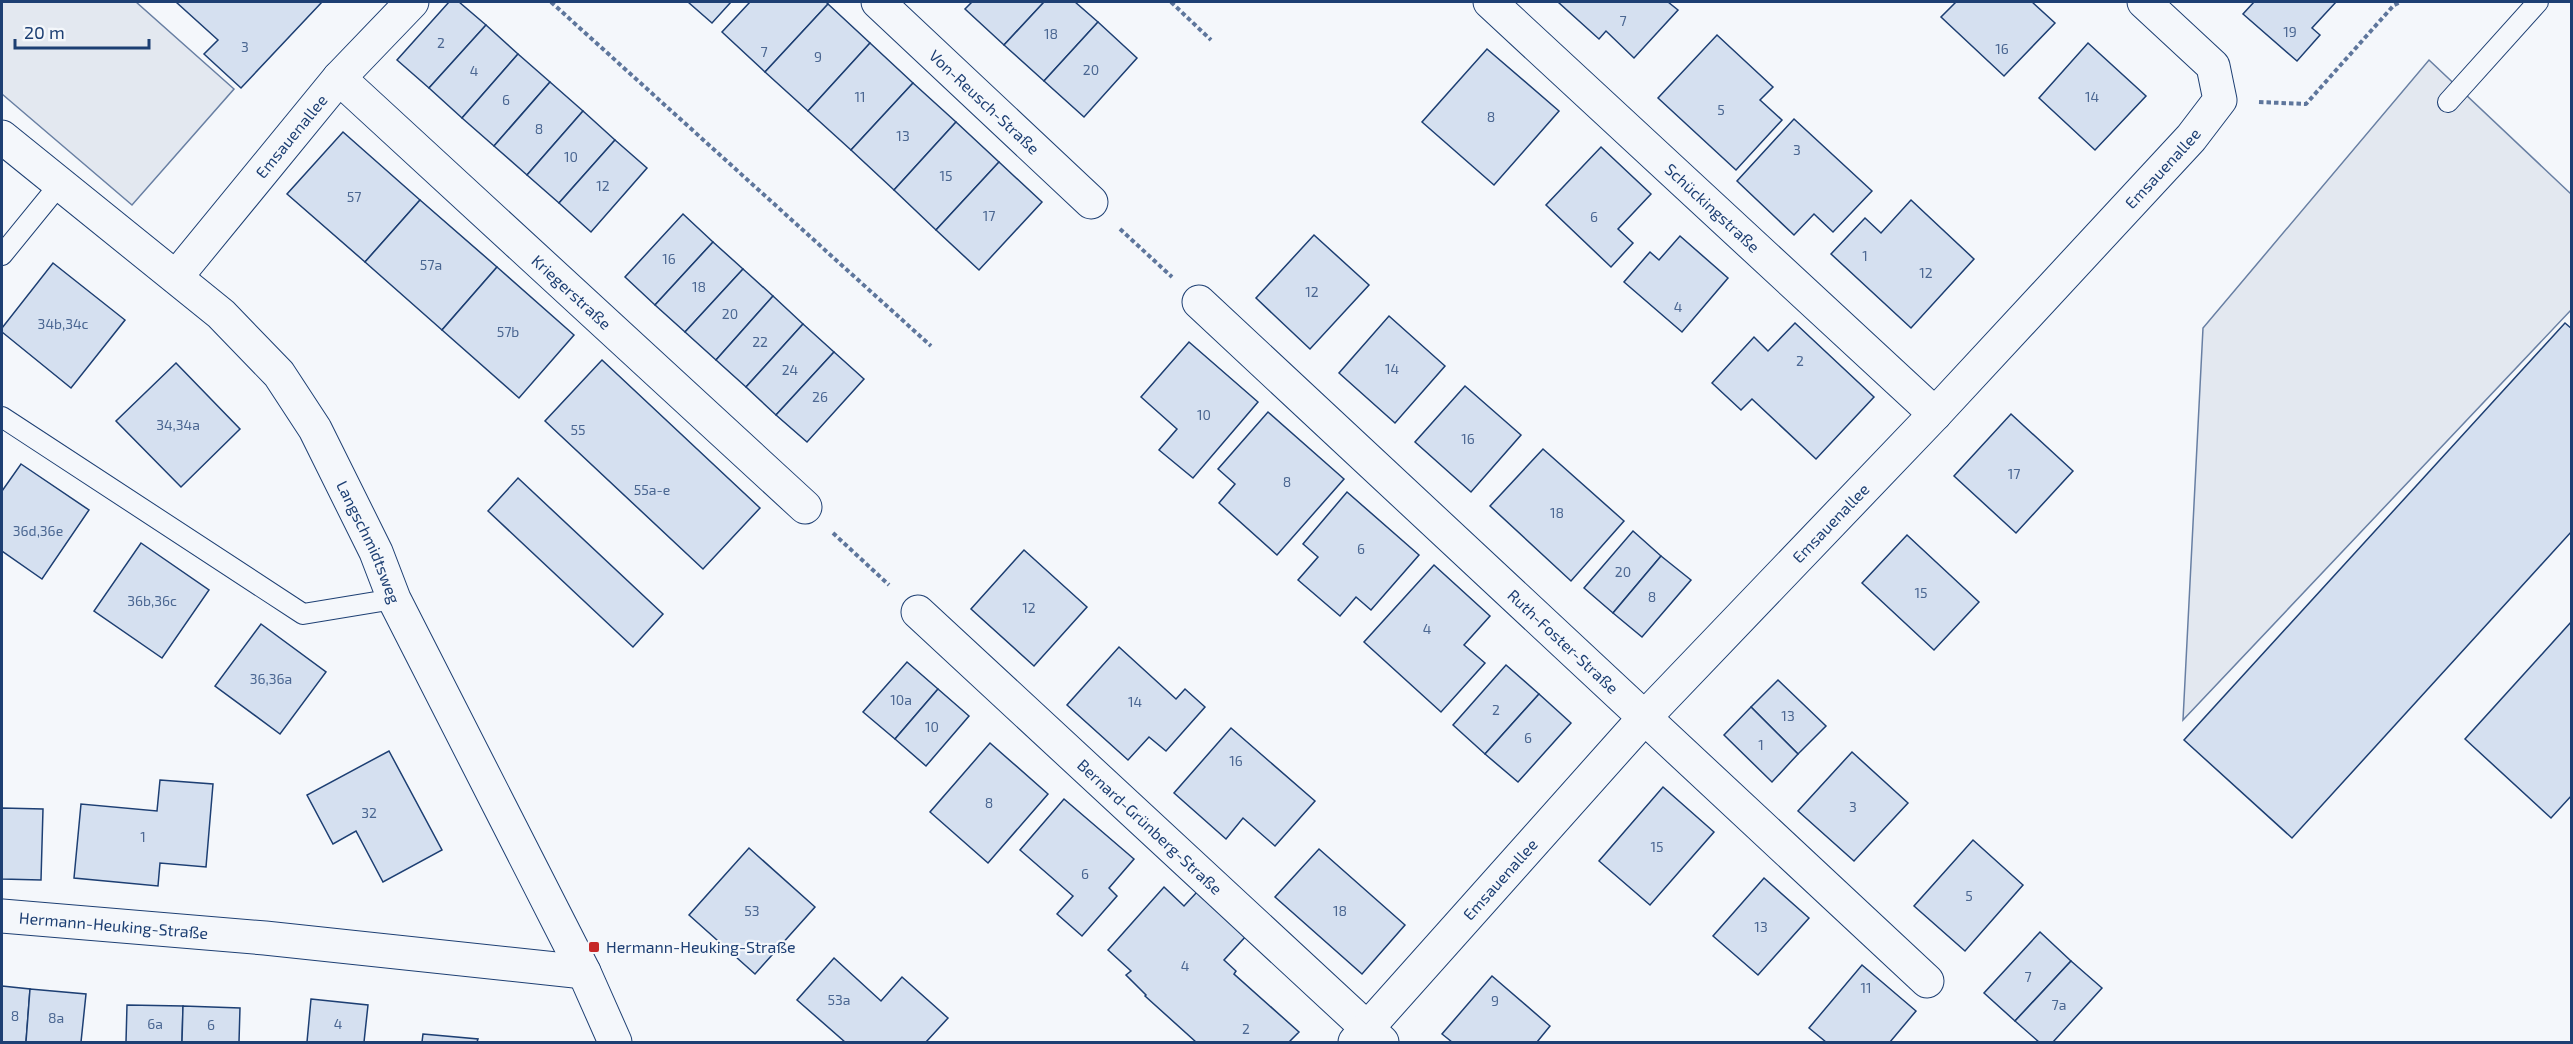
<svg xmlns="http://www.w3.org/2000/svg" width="2573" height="1044" font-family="'Exo 2',sans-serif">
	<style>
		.parking { fill: #e3e8f0; stroke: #687fa3; stroke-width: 1.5 }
		.building { fill: #d5e0f0; stroke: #1d3f73; stroke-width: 1.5 }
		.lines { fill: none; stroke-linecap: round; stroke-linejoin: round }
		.lane-casing { stroke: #1d3f73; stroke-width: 22 }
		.street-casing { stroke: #1d3f73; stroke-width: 35 }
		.secondary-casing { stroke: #1d3f73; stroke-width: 35 }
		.path { stroke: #5e769c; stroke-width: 4; stroke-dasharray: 4.5 3; stroke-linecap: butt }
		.lane { stroke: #f4f7fb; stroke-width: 20 }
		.street { stroke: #f4f7fb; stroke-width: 33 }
		.secondary { stroke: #f4f7fb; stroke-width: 33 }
		.poi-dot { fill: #c62828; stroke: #f4f7fb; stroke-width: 2 }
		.labels { text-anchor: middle; stroke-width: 4.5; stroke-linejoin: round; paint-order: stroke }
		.number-label { font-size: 14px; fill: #4b6792 }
		.street-label { font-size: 16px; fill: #1d3f73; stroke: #f4f7fb }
		.poi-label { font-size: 16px; fill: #1d3f73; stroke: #f4f7fb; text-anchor: start }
	</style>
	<rect width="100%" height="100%" fill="#f4f7fb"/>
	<g class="parking">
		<path d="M 2,2 L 136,2 L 234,89 L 132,205 L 2,94 Z"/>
		<path d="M 2429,60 L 2571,194 L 2571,310 L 2183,720 L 2203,328 Z"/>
	</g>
	<g class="building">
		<path d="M 176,2 L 322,2 L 241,88 L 204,54 L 218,40 Z"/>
		<path d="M 449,2 L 459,2 L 486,25 L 429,88 L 397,60 Z"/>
		<path d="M 688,2 L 731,2 L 712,23 Z"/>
		<path d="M 750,2 L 826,2 L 828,4 L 765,72 L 722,32 Z"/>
		<path d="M 972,2 L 1044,2 L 1004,45 L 965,9 Z"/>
		<path d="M 1044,2 L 1075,2 L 1098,22 L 1044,81 L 1004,45 Z"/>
		<path d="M 1558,2 L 1668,2 L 1678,10 L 1634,58 L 1606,31 L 1599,39 Z"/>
		<path d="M 1956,2 L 2032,2 L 2055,23 L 2004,76 L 1941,17 Z"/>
		<path d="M 2254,2 L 2336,2 L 2312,28 L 2320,35 L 2297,61 L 2243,14 Z"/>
		<path d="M 828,4 L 870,43 L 808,111 L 765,72 Z"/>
		<path d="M 1098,22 L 1137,58 L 1084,117 L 1044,81 Z"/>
		<path d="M 486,25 L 518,54 L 462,118 L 429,88 Z"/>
		<path d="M 1717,35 L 1773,87 L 1760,100 L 1782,120 L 1736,170 L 1658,98 Z"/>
		<path d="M 870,43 L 913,83 L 851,150 L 808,111 Z"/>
		<path d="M 2088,43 L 2146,96 L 2095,150 L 2039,98 Z"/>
		<path d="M 1487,49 L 1559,111 L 1494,185 L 1422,122 Z"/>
		<path d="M 518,54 L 550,82 L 494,146 L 462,118 Z"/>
		<path d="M 550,82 L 583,111 L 527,175 L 494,146 Z"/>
		<path d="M 913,83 L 956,122 L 894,190 L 851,150 Z"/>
		<path d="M 583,111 L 615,140 L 559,203 L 527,175 Z"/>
		<path d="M 1794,119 L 1872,191 L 1833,232 L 1814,214 L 1794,235 L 1737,181 Z"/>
		<path d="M 956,122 L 999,162 L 936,230 L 894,190 Z"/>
		<path d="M 343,132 L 420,200 L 365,262 L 287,194 Z"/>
		<path d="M 615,140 L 647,168 L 591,232 L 559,203 Z"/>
		<path d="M 1601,147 L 1651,194 L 1618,229 L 1633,243 L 1611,267 L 1546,205 Z"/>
		<path d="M 999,162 L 1042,202 L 979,270 L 936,230 Z"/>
		<path d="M 420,200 L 497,267 L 442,330 L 365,262 Z"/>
		<path d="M 1911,200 L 1974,259 L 1911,328 L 1831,254 L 1865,218 L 1881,233 Z"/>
		<path d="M 683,214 L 713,242 L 655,305 L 625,277 Z"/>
		<path d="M 1314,235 L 1369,285 L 1310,349 L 1256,298 Z"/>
		<path d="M 1680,236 L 1728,278 L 1682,332 L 1624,282 L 1650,252 L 1659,260 Z"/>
		<path d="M 713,242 L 743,269 L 685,332 L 655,305 Z"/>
		<path d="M 53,263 L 125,320 L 71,388 L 2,332 L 2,328 Z"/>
		<path d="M 497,267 L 574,335 L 519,398 L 442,330 Z"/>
		<path d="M 743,269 L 773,296 L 716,360 L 685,332 Z"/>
		<path d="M 773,296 L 803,324 L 746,387 L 716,360 Z"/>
		<path d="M 1389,316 L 1445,366 L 1395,423 L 1339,373 Z"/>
		<path d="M 1795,323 L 1874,397 L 1816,459 L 1752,399 L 1741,410 L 1712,383 L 1754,337 L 1768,351 Z"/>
		<path d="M 2565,323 L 2572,329 L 2572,531 L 2292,838 L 2184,740 Z"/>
		<path d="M 803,324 L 834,352 L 776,415 L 746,387 Z"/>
		<path d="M 1189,342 L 1258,402 L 1193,478 L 1159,450 L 1177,429 L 1141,397 Z"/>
		<path d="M 834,352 L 864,379 L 807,442 L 776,415 Z"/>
		<path d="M 602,360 L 760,508 L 703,569 L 545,421 Z"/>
		<path d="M 176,363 L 240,429 L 181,487 L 116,421 Z"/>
		<path d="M 1465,386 L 1521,435 L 1471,492 L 1415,442 Z"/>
		<path d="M 1268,412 L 1344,479 L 1277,555 L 1219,503 L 1235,484 L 1218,469 Z"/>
		<path d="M 2011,414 L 2073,471 L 2016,533 L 1954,476 Z"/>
		<path d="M 1543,449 L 1624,521 L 1571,581 L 1490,506 Z"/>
		<path d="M 21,464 L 89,510 L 42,579 L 2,551 L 2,491 Z"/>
		<path d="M 518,478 L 663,614 L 633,647 L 488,511 Z"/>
		<path d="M 1347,492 L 1419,555 L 1371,610 L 1356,597 L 1340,616 L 1298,580 L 1318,557 L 1303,544 Z"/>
		<path d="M 1633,531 L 1661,556 L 1613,613 L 1584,588 Z"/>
		<path d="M 1907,535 L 1979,602 L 1934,650 L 1862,583 Z"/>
		<path d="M 141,543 L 209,590 L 162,658 L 94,611 Z"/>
		<path d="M 1024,550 L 1087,607 L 1034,666 L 971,609 Z"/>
		<path d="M 1661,556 L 1691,580 L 1642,637 L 1613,613 Z"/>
		<path d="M 1434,565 L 1490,616 L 1464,645 L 1485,663 L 1441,712 L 1364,642 Z"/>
		<path d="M 2572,621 L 2572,795 L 2551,818 L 2465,739 Z"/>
		<path d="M 261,624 L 326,672 L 280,734 L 215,686 Z"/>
		<path d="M 1119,647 L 1176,699 L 1185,689 L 1205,707 L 1166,751 L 1149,737 L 1128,760 L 1067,705 Z"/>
		<path d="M 907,662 L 938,689 L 895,739 L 863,712 Z"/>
		<path d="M 1506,665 L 1539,694 L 1485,754 L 1453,725 Z"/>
		<path d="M 1778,680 L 1826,726 L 1798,754 L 1751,707 Z"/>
		<path d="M 938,689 L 969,716 L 926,766 L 895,739 Z"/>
		<path d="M 1539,694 L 1571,723 L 1518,782 L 1485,754 Z"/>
		<path d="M 1751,707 L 1798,754 L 1772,782 L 1724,735 Z"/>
		<path d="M 1231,728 L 1315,801 L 1275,846 L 1243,818 L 1226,839 L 1174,793 Z"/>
		<path d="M 990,743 L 1048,794 L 988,863 L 930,812 Z"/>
		<path d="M 389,751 L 442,850 L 383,882 L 356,831 L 333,844 L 307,795 Z"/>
		<path d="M 1852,752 L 1908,803 L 1854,861 L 1798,811 Z"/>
		<path d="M 160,780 L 213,784 L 206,867 L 160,863 L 158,886 L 74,878 L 81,804 L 157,811 Z"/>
		<path d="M 1663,787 L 1714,832 L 1650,905 L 1599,861 Z"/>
		<path d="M 1064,799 L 1134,859 L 1109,888 L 1117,896 L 1082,936 L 1057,914 L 1073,896 L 1020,850 Z"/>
		<path d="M 2,808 L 43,809 L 41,880 L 2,879 Z"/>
		<path d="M 1973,840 L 2023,885 L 1965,951 L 1914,906 Z"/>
		<path d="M 749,848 L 815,907 L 755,974 L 689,915 Z"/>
		<path d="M 1319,849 L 1405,925 L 1362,974 L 1275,897 Z"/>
		<path d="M 1764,878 L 1809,918 L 1758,975 L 1713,936 Z"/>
		<path d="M 1164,887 L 1184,906 L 1197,892 L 1246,936 L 1224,960 L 1236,971 L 1234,974 L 1299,1032 L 1289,1042 L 1196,1042 L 1145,996 L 1146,995 L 1126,975 L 1131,971 L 1108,950 Z"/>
		<path d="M 2040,932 L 2071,961 L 2015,1021 L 1984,993 Z"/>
		<path d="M 834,958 L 881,1001 L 902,977 L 948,1018 L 926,1042 L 845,1042 L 797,1000 Z"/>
		<path d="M 2071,961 L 2102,988 L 2053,1042 L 2039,1042 L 2015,1021 Z"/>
		<path d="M 1862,965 L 1916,1011 L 1890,1042 L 1826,1042 L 1809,1028 Z"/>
		<path d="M 1492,976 L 1550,1026 L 1537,1042 L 1452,1042 L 1442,1034 Z"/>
		<path d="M 2,986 L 30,989 L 26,1042 L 2,1042 Z"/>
		<path d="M 30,989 L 86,994 L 81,1042 L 26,1042 Z"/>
		<path d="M 311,999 L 368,1005 L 364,1042 L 307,1042 Z"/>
		<path d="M 127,1005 L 183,1006 L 182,1042 L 126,1042 Z"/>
		<path d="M 183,1006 L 240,1008 L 239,1042 L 182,1042 Z"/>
		<path d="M 423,1034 L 478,1039 L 477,1042 L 422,1042 Z"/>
	</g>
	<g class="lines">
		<defs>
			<g id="lane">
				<path d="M 2448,102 L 2538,2"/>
				<path d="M 2,255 L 59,185"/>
				<path d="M 2,417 L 303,614 L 394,599"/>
			</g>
			<g id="street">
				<path id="s1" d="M 878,2 L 1091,202"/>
				<path id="s2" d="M 1490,2 L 1935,414"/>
				<path id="s3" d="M 339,78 L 805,507"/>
				<path id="s4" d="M 176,277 L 339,78 L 412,2"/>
				<path id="s5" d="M 1199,302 L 1927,981"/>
				<path id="s6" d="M 918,612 L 1382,1042"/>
				<path id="s7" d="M 2,916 L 265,938 L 584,972"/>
				<path id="s8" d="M 1355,1042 L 1646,716 L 1935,414 L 2191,138 L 2220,100 L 2213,66 L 2144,2"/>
			</g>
			<g id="secondary">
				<path id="s9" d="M 2,137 L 221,314 L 279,374 L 315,429 L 376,552 L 394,599 L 584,972 L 615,1042"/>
			</g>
		</defs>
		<use href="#lane" class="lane-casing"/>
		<use href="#street" class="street-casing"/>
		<use href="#secondary" class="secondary-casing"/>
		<g class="path">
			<path d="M 551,2 L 931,346"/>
			<path d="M 1171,2 L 1211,40"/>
			<path d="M 2259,102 L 2306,104 L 2394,5 L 2401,2"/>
			<path d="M 1120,229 L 1172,277"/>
			<path d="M 833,533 L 889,585"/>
		</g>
		<use href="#lane" class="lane"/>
		<use href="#street" class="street"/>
		<use href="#secondary" class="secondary"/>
	</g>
	<rect class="poi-dot" x="588" y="941" width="12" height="12" rx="3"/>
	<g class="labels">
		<g class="number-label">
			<text x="1623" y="26">7</text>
			<text x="2290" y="37">19</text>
			<text x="1051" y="39">18</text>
			<text x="441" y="48">2</text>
			<text x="245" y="52">3</text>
			<text x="2002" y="54">16</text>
			<text x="764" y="57">7</text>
			<text x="818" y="62">9</text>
			<text x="1091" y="75">20</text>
			<text x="474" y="76">4</text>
			<text x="860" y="102">11</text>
			<text x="2092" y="102">14</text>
			<text x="506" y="105">6</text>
			<text x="1721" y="115">5</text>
			<text x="1491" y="122">8</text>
			<text x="539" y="134">8</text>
			<text x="903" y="141">13</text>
			<text x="1797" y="155">3</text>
			<text x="571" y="162">10</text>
			<text x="946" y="181">15</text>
			<text x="603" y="191">12</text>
			<text x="354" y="202">57</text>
			<text x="989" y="221">17</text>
			<text x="1594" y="222">6</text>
			<text x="1865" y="261">1</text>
			<text x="669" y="264">16</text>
			<text x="431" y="270">57a</text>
			<text x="1926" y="278">12</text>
			<text x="699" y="292">18</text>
			<text x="1312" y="297">12</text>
			<text x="1678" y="312">4</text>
			<text x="730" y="319">20</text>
			<text x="63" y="329">34b,34c</text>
			<text x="508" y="337">57b</text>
			<text x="760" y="347">22</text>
			<text x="1800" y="366">2</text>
			<text x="1392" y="374">14</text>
			<text x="790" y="375">24</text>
			<text x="820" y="402">26</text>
			<text x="1204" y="420">10</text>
			<text x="178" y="430">34,34a</text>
			<text x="578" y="435">55</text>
			<text x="1468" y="444">16</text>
			<text x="2014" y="479">17</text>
			<text x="1287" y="487">8</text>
			<text x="652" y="495">55a-e</text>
			<text x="1557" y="518">18</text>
			<text x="38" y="536">36d,36e</text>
			<text x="1361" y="554">6</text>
			<text x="1623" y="577">20</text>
			<text x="1921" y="598">15</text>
			<text x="1652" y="602">8</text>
			<text x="152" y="606">36b,36c</text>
			<text x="1029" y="613">12</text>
			<text x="1427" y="634">4</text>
			<text x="271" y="684">36,36a</text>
			<text x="901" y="705">10a</text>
			<text x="1135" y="707">14</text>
			<text x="1496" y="715">2</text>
			<text x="1788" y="721">13</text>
			<text x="932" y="732">10</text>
			<text x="1528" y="743">6</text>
			<text x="1761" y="750">1</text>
			<text x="1236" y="766">16</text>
			<text x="989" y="808">8</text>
			<text x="1853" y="812">3</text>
			<text x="369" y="818">32</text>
			<text x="143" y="842">1</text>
			<text x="1657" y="852">15</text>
			<text x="1085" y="879">6</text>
			<text x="1969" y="901">5</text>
			<text x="752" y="916">53</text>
			<text x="1340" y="916">18</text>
			<text x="1761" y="932">13</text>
			<text x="1185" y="971">4</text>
			<text x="2028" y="982">7</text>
			<text x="1866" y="993">11</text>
			<text x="839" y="1005">53a</text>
			<text x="1495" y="1006">9</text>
			<text x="2059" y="1010">7a</text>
			<text x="15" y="1021">8</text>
			<text x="56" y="1023">8a</text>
			<text x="155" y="1029">6a</text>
			<text x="338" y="1029">4</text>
			<text x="211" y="1030">6</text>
			<text x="1246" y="1034">2</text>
		</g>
		<g class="street-label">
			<text dy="6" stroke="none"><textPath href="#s1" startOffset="146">Von-Reusch-Straße</textPath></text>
			<text dy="6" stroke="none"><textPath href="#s4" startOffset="182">Emsauenallee</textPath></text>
			<text dy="6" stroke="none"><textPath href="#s8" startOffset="1190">Emsauenallee</textPath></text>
			<text dy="6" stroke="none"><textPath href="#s2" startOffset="303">Schückingstraße</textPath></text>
			<text dy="6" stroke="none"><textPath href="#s3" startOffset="316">Kriegerstraße</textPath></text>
			<text dy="6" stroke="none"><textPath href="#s8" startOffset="704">Emsauenallee</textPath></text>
			<text dy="6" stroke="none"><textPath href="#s9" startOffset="556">Langschmidtsweg</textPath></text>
			<text dy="6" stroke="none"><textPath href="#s5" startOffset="498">Ruth-Foster-Straße</textPath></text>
			<text dy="6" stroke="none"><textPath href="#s6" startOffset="316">Bernard-Grünberg-Straße</textPath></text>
			<text dy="6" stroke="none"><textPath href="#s8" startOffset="218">Emsauenallee</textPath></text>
			<text dy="6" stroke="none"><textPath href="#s7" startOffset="112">Hermann-Heuking-Straße</textPath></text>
		</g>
		<g class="poi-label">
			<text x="606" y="953">Hermann-Heuking-Straße</text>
		</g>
	</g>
	<rect width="2573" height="1044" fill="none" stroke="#1d3f73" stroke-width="6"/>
	<path d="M15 39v9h134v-9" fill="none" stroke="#1d3f73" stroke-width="3"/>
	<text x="24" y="39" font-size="18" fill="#1d3f73" stroke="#f4f7fb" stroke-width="4.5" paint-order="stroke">20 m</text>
</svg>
